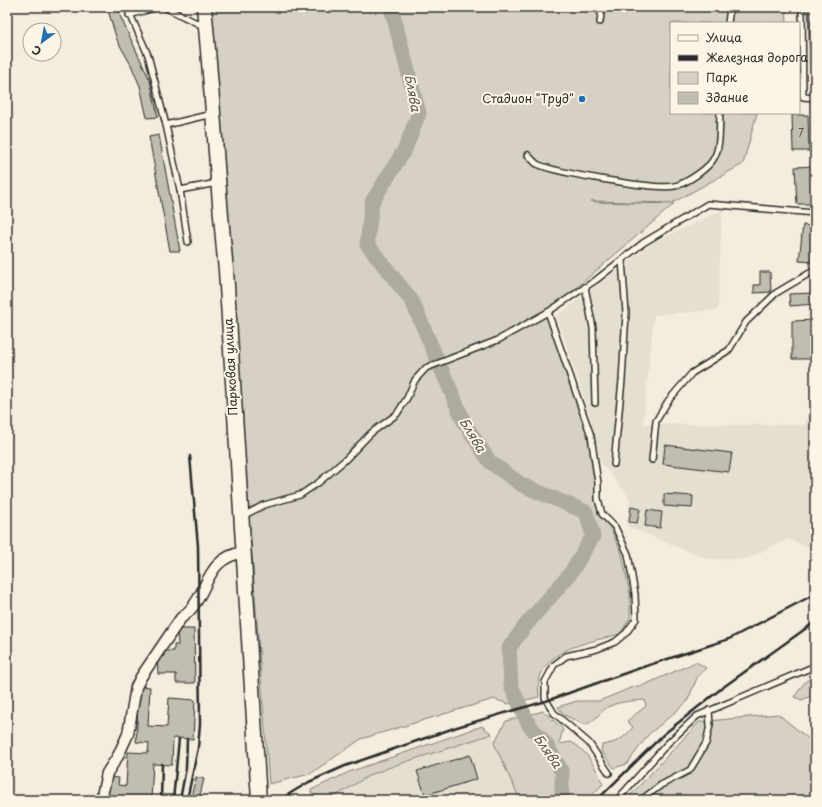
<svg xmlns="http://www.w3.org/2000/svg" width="822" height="807" font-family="'Playpen Sans',sans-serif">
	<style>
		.built { fill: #e5dfd0 }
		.green { fill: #d6d1c4; stroke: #807e78 }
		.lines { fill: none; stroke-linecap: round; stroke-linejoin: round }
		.river { stroke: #afaaa0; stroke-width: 15 }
		.building { fill: #c2bdb1; stroke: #2b2b2b }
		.lane-casing { stroke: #2b2b2b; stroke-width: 8 }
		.street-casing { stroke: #2b2b2b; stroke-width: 13 }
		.secondary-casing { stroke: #2b2b2b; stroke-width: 17 }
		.lane { stroke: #fcf5e5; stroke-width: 5 }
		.street { stroke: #fcf5e5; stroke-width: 10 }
		.secondary { stroke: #fcf5e5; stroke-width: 14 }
		.rail { stroke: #2b2b2b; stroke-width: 2.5 }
		.poi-dot { fill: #1f6fb2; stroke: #fcf5e5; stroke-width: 1.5 }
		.labels { text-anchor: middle; stroke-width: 4; stroke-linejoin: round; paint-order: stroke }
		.number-label { font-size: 10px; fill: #51504c }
		.poi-label { font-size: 12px; fill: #2b2b2b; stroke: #fcf5e5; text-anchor: end }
		.street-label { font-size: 12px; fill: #2b2b2b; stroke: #fcf5e5 }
		.water-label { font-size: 13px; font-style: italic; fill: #595754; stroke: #fcf5e5 }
	</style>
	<rect width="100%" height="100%" fill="#f4edde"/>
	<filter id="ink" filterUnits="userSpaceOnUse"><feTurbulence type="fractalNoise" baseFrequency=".025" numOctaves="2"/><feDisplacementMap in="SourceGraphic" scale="8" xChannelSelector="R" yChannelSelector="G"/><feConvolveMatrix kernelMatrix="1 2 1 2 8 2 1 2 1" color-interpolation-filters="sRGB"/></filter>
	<g filter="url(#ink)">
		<g class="built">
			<path d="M 722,210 L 718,310 L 654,315 L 643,424 L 804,425 L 815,405 L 815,550 L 788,539 L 746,559 L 708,559 L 626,526 L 630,498 L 600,462 L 589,413 L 557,316 L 654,242 Z"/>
			<path d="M 492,734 L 520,800 L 312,800 L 334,797 L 370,775 L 396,765 Z"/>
		</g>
		<g class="green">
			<path d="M 211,7 L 786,7 L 787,23 L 671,23 L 671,113 L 757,113 L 743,164 L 672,203 L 591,201 L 597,202 L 674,204 L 548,312 L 591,436 L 598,515 L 610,527 L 622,554 L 630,594 L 630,618 L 620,634 C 592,642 546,647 539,681 C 538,686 539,692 539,697 L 508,704 L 494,699 L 361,739 L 310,774 L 269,784 Z"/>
			<path d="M 696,662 L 706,668 L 697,678 L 687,702 L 648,735 L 627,764 L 614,768 L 601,751 L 602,745 C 616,743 624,739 633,727 L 627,721 L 646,706 L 645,700 C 634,701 620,701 610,706 C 600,710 598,720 585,725 L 564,715 L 558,707 L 577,701 L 599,701 L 633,687 L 644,685 Z"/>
			<path d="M 815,676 L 815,694 L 802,700 L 794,697 L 805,682 Z"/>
			<path d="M 543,711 L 563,729 L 559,744 L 571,742 C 588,751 595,767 603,784 L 587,800 L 520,800 L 494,743 L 506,721 Z"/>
			<path d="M 778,714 L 810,740 L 815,735 L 815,800 L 626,800 L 699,722 Z"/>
			<path d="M 482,726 L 492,734 L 396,765 L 370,775 L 334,797 L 313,800 L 311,790 L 349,772 Z"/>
		</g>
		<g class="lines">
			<path class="river" d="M 393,7 L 392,11 L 419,113 L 405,149 L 372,202 L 367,244 L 412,301 L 465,424 L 490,462 L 522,485 L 586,512 L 593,536 L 570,574 L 525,626 L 509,648 L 511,686 L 529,725 L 546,744 L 562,772 L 562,800"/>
		</g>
		<g class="building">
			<path d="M 107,7 L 118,7 L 121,18 L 150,80 L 158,117 L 147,118 L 140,86 L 131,65 L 117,40 Z"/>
			<path d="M 808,7 L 815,7 L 815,89 L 811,89 Z"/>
			<path d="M 792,115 L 808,115 L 809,151 L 793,151 Z"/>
			<path d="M 159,135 L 180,251 L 170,251 L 149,137 Z"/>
			<path d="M 815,166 L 815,204 L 797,204 L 795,167 Z"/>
			<path d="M 803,225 L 815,227 L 812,262 L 799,261 Z"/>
			<path d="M 760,272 L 770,272 L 771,292 L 754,293 L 754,285 L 760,285 Z"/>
			<path d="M 815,293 L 815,304 L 790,306 L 789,294 Z"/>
			<path d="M 815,320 L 815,359 L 792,359 L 792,321 Z"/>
			<path d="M 665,445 L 732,453 L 729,472 L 663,464 Z"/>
			<path d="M 664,494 L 693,496 L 692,508 L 664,506 Z"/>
			<path d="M 631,507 L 640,509 L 637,523 L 629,522 Z"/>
			<path d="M 647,510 L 662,512 L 660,528 L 645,526 Z"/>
			<path d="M 177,629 L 194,629 L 195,683 L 176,683 L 176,674 L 158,674 L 157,657 L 164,657 L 164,651 L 174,651 L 174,645 L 178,645 Z"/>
			<path d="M 139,686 L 150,687 L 148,726 L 167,727 L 169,698 L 195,700 L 193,739 L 173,738 L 172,765 L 153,764 L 151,800 L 105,800 L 109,777 L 119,778 L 118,785 L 126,786 L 128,752 L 148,753 L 149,743 L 136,742 Z"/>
			<path d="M 470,755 L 477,779 L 425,795 L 417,771 Z"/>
			<path d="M 196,777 L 204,779 L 199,799 L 191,797 Z"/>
		</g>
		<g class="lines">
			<defs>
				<g id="lane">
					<path d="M 127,7 L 148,55 L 166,125 L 180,190 L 188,242"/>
					<path d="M 164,7 L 203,26"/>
					<path d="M 802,7 L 803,97 L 815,98"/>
					<path d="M 129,15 L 159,7"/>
					<path d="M 600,22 L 602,7"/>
					<path d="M 728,23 L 730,7"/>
					<path d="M 166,125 L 212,114"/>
					<path d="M 528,155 C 531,158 534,162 537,164 C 556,173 656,190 675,186 C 687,183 709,168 714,158 C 721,146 719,127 720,113"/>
					<path d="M 180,190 L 217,183"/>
					<path d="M 585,287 L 593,328 L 595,403"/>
					<path d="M 548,312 L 591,436 L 598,483 L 598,499 L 602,514 L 615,527 L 628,554 L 635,594 L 636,619 L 626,633 L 615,642 L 597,649 L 566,656 L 554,665 L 545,682 L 545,698 L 554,713 L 589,743 L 609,773"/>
					<path d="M 652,460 L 656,421 L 668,401 L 692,373 L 729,350 L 746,322 L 776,293 L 815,270"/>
					<path d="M 614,464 L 622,380 L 626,313 L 622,260"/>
					<path d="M 243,516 L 264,505 L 300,495 L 318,483 L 345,460 L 371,433 L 397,414 L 407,398 L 415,380 L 426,368 L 498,340 L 548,312 L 596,280 L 643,243 L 708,204 L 815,213"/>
					<path d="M 617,800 L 667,744 L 697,716 L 815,666"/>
					<path d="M 641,800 L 661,785 L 690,770 L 706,743 L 710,725 L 709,710"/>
				</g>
				<path id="street" d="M 101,800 L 107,773 L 118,756 L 128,734 L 136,687 L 141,677 L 181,618 C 211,597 201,559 244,552"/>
				<path id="secondary" d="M 204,7 C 213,95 217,183 226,270 L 259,800"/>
			</defs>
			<use href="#lane" class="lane-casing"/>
			<use href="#street" class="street-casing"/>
			<use href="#secondary" class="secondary-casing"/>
			<use href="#lane" class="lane"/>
			<use href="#street" class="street"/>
			<use href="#secondary" class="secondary"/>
			<g class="rail">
				<path d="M 161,800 L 162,764"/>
				<path d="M 173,800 L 179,739"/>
				<path d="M 180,800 L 186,768 L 187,739"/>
				<path d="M 187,800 L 198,748 L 200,724 L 198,546 L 190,456"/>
				<path d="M 279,800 L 309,782 L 345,766 L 457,727 L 546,701 L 643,667 L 729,639 L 815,594"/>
				<path d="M 597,800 L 664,734 L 722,688 L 815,622"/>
			</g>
		</g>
	</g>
	<circle class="poi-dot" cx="582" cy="99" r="4"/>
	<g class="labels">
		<g class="number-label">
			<text x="801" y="137">7</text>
		</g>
		<g class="poi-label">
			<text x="574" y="103">Стадион "Труд"</text>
		</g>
		<g class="street-label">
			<text transform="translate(231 367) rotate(-93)" y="4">Парковая улица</text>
		</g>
		<g class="water-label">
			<text transform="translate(413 93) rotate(80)" y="5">Блява</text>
			<text transform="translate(473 435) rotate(59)" y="5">Блява</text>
			<text transform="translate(548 751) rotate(55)" y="5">Блява</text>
		</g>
	</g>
	<rect width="822" height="807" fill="none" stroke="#fcf5e5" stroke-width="24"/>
	<rect x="12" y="12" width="798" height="783" fill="none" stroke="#2b2b2b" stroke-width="1.5" filter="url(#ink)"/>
	<rect x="670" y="22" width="130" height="92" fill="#fcf5e5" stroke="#a8a49b"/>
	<rect x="678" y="35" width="20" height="6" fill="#fcf5e5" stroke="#a8a49b"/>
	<text x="706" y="42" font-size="12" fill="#2b2b2b">Улица</text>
	<rect x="678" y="55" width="20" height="6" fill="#2b2b2b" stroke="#a8a49b"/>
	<text x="706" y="62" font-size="12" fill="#2b2b2b">Железная дорога</text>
	<rect x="678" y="72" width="20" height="12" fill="#d6d1c4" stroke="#a8a49b"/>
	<text x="706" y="82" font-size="12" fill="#2b2b2b">Парк</text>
	<rect x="678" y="92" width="20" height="12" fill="#c2bdb1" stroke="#a8a49b"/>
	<text x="706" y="102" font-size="12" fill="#2b2b2b">Здание</text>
	<g transform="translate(42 42) rotate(212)"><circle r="19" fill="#fcf5e5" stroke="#a8a49b"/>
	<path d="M0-3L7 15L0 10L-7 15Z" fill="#1f6fb2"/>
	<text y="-6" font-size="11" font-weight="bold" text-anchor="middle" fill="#2b2b2b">С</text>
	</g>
</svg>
